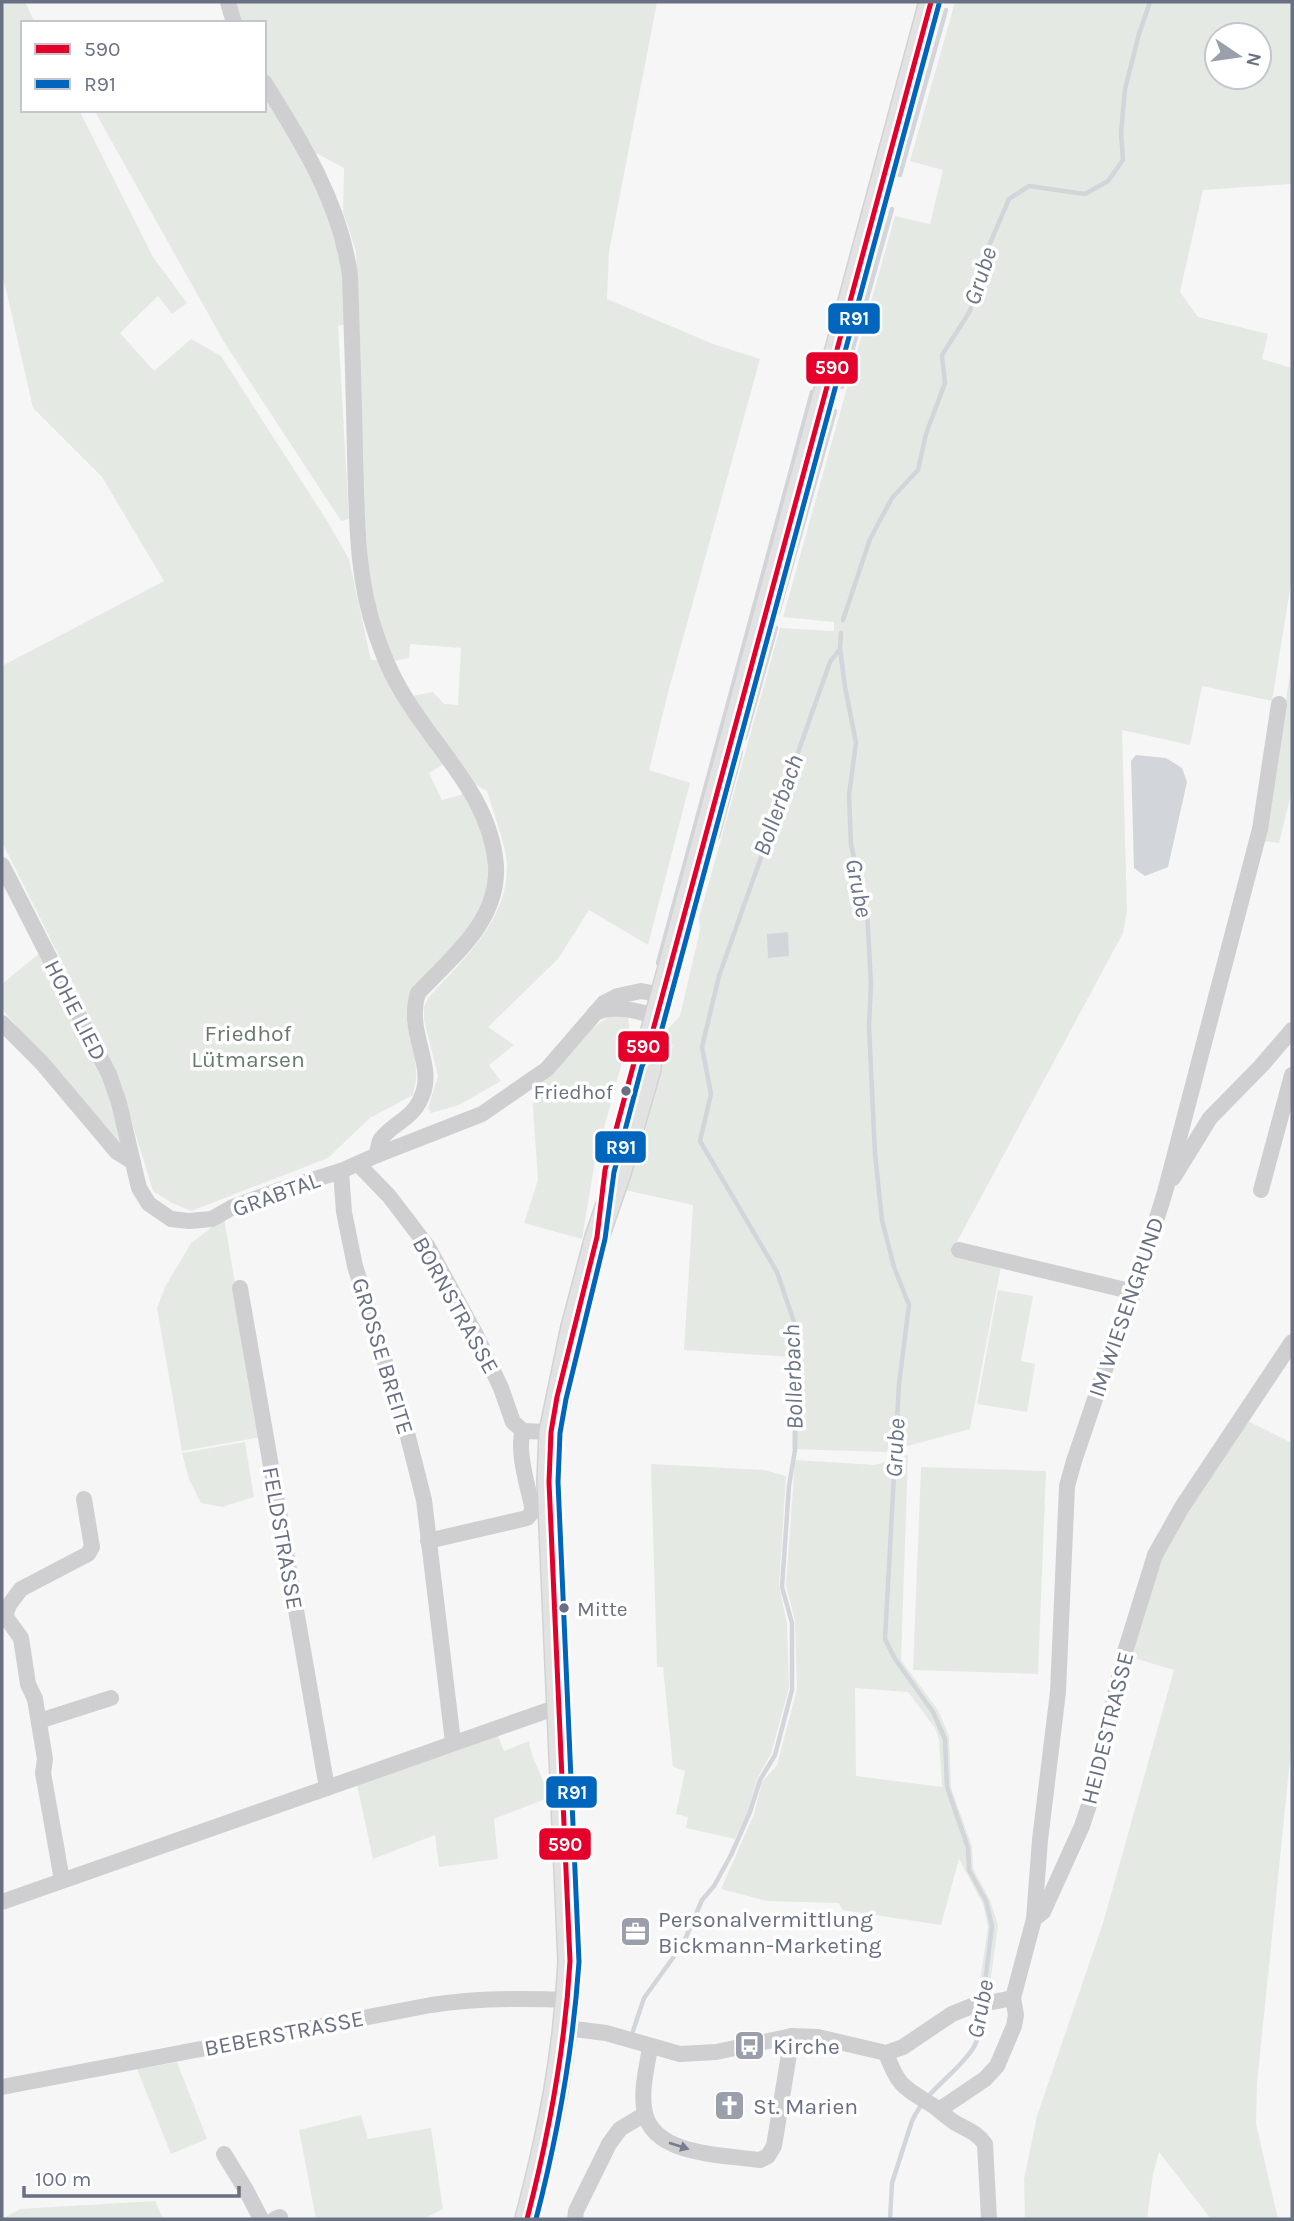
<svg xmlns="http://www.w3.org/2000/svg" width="1294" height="2221" font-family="Karla,sans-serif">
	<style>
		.green { fill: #e5e9e4; fill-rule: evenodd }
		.water { fill: #d2d5da }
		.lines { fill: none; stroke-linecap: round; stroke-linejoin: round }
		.stream { stroke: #d2d5da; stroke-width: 4.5 }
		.secondary-casing { stroke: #d2d2d4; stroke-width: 26 }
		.street { stroke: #cfcfd1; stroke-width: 16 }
		.secondary { stroke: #e2e2e2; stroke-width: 23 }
		.bus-1-casing { stroke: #fff; stroke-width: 10 }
		.bus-2-casing { stroke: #fff; stroke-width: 10 }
		.bus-1 { stroke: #e4002b; stroke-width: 5 }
		.bus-2 { stroke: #0065bd; stroke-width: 5 }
		.oneway { fill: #787e8f }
		.bus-dot { fill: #697083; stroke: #fff; stroke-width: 2.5 }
		.labels { text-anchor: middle; stroke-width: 7; stroke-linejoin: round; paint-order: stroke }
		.bus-label { font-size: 21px; fill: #697083; stroke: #fff; text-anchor: end }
		.street-label { font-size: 23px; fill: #697083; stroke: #fff }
		.park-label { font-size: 23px; fill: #677b69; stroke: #fff }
		.poi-label { font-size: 23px; fill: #697083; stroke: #fff; text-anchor: start }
		.water-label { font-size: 24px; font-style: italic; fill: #6a7686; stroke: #fff }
		.line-badge { stroke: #fff; stroke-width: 2.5 }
		.badge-label { font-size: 19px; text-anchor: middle; font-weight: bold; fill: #fff }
	</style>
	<rect width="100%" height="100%" fill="#f6f6f6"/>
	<g class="green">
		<path d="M 2,2 L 25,2 L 35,23 L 23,23 L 23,110 L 79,110 L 153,257 L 187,303 L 172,314 L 158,296 L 120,333 L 154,371 L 191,339 L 221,356 L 329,524 L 349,559 L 371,660 L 382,660 L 446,763 L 429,773 L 442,800 L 464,794 C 469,803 477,812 480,822 C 489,850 493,879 482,907 C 472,933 432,968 412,990 C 397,1019 418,1047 416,1078 C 416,1083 414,1089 413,1095 L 370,1118 L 328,1158 L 191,1211 L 172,1203 L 153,1191 L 115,1068 L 2,842 L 2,666 L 164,581 L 102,477 L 33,408 L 5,285 L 2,278 Z"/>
		<path d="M 234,2 L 657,2 L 609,252 L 607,299 L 713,344 L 760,359 L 669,689 L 649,770 L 690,783 L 648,945 L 589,910 L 558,959 L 488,1027 L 514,1045 L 489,1065 L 501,1081 L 459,1105 L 431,1113 L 428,1108 L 438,1076 L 424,1020 L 424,1007 L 428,998 C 463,959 508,921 507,865 C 507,849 492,808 487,791 L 467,780 L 412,696 L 433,692 L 444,704 L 458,705 L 461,648 L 410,644 L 409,658 L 394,661 L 381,624 L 371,588 L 368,561 L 360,450 L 356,251 L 343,212 L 344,168 L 312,151 L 264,70 L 264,23 L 241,23 Z"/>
		<path d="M 955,2 L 1292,2 L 1292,184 L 1203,190 L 1180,292 L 1198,317 L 1268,334 L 1262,359 L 1292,368 L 1292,577 L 1272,701 L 1202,686 L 1190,745 L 1122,730 L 1127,911 L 1123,933 L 951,1253 L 1001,1266 L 970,1429 L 886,1452 L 792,1449 L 793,1357 L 684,1350 L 693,1205 L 625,1190 L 631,1181 L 625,1180 L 662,1051 L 670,1053 L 673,1045 L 664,1042 L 667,1030 L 680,1016 L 700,930 L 699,918 L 780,628 L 834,631 L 834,622 L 783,617 L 895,216 L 930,224 L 943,170 L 910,161 ZM 1217,35 L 1259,35 L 1259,77 L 1217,77 Z"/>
		<path d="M 264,89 L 328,204 L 343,249 L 348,324 L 338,326 L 349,519 L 341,521 L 224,342 L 94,110 L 264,110 Z"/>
		<path d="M 1292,661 L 1292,790 L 1279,843 L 1264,841 Z"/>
		<path d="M 41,952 L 101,1072 L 123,1143 L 115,1141 L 2,1009 L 2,984 Z"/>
		<path d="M 613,1015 L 628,1018 L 630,1033 L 595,1161 L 582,1239 L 524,1223 L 538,1180 L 532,1095 C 554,1069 582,1030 613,1015 Z"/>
		<path d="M 224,1218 L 261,1437 L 182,1451 L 157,1308 L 165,1287 L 191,1243 Z"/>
		<path d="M 998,1290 L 1033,1296 L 1021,1361 L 1035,1364 L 1027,1412 L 977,1404 Z"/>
		<path d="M 1248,1421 L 1292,1443 L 1292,1740 L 1257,2084 L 1256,2124 L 1278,2219 L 1211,2219 L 1159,2152 L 1153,2174 L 1147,2219 L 1025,2219 L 1024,2179 L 1037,2116 L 1103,1923 L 1174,1670 L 1130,1657 L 1162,1557 L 1190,1506 Z"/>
		<path d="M 245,1442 L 254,1497 L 222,1507 L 201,1503 L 189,1479 L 182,1453 Z"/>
		<path d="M 908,1455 L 901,1660 L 938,1710 L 949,1736 L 951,1788 L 972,1846 L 973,1869 L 990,1900 L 998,1925 L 989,1992 L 978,1994 L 988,1927 L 983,1904 L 959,1859 L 941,1925 L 842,1910 L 839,1903 L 767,1901 L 721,1889 L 754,1814 L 762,1782 L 777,1765 L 797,1689 L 795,1621 L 786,1585 L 795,1460 L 875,1465 ZM 855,1688 L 908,1692 L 935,1728 L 939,1739 L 942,1787 L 856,1776 Z"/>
		<path d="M 651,1464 L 764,1470 L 786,1476 L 779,1586 L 787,1623 L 789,1688 L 771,1754 L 757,1779 L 748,1812 L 735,1839 L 686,1828 L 688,1817 L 676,1814 L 685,1771 L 673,1767 L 663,1667 L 657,1667 Z"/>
		<path d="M 921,1467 L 1046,1471 L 1038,1674 L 913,1670 Z"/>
		<path d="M 498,1736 L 504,1751 L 529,1741 C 531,1760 545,1778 548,1798 L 494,1819 L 498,1859 L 439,1867 L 435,1835 L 373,1859 L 357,1785 Z"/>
		<path d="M 177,2062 L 207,2139 L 171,2154 L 137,2069 Z"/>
		<path d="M 361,2115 L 368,2139 L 431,2128 L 443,2209 L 423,2219 L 316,2219 L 299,2130 Z"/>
		<path d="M 155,2201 L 163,2219 L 2,2219 L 20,2209 Z"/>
	</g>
	<g class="water">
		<path d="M 1136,755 L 1166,758 L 1182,768 L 1187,782 L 1168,867 L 1145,876 L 1134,868 L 1131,761 Z"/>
		<path d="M 788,932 L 789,956 L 768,958 L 767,934 Z"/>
	</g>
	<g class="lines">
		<g class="stream">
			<path d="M 900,175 L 946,10"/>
			<path d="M 842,387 L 892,209"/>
			<path d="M 778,613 L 835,411"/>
			<path d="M 843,620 L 870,539 L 892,498 L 918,470 L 926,434 L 945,383 L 942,355 L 970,311 L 988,248 L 1009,199 L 1029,186 L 1085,194 L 1108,181 L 1123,160 L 1121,133 L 1125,89 L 1139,34 L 1150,2"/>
			<path d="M 841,633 L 840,648 L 845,687 L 856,743 L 849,795 L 851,845 L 867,910 L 871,984 L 869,1026 L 875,1154 L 882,1220 L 894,1267 L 909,1305 L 899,1384 L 885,1639 L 895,1659 L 933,1712 L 945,1739 L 947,1787 L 968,1848 L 969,1870 L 986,1901 L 992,1926 L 983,1999"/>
			<path d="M 745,738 L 776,628"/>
			<path d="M 718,837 L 741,752"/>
			<path d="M 658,963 L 812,392"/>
			<path d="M 633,2031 L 644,1998 L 683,1944 L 702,1900 L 714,1886 L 731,1855 L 750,1812 L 760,1780 L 775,1755 L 792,1690 L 792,1623 L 782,1587 L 789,1486 L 795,1450 L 796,1360 L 794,1322 L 777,1272 L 700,1141 L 711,1094 L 702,1047 L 719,976 L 830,662 L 840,649"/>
			<path d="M 890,2219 L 892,2183 L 912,2121 C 926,2090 954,2076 972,2050 C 980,2038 981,2022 983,2008"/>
		</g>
		<defs>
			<path id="secondary" d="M 527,2219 C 550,2132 566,2052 570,1961 L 549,1482 L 551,1432 L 573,1327 L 597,1237 L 619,1173 L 649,1069 L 653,1030 L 931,2"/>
		</defs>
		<use href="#secondary" class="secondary-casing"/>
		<g class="street">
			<path d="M 228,2 L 234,23"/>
			<path d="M 264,82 C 302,142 341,205 350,276 C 352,336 354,396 355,456 C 357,516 356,577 376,634 C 382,652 389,670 399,687 C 432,747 491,794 496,866 C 499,921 452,957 418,993 C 406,1029 432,1061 424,1090 C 415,1120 397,1119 381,1139 C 378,1143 378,1150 377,1155"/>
			<path d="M 2,865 L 109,1074 L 119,1103 L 139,1188 L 149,1204 L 171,1219 L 189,1221 L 212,1219 L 233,1207 L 277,1191 L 341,1171 L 377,1155 L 482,1114 L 547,1069 L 604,1003 L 618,996 L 641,991 L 662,995"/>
			<path d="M 595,1013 C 613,1004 638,1011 656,1016"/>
			<path d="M 2,1023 L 42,1063 L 117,1152 L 133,1162"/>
			<path d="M 358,1164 L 389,1196 L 428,1247 L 475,1333 L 501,1388 L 513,1422 L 523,1431 L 551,1432"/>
			<path d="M 341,1171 L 344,1212 L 355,1266 L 406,1429 L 424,1500 L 453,1742"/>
			<path d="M 1173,1178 L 1210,1118 L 1261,1066 L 1292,1030"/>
			<path d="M 1261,1190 L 1292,1075"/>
			<path d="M 959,1250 L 1134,1292"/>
			<path d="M 240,1288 L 327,1788"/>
			<path d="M 428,1541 L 527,1518 L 533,1511 C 529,1490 516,1451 523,1431"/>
			<path d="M 5,1616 L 21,1638 L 28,1684 L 35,1699 L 45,1759 L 43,1773 L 62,1880"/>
			<path d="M 2,1618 L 5,1616 L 9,1605 L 21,1589 L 88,1554 L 92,1547 L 84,1499"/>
			<path d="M 39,1721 L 111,1698"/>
			<path d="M 2,1902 L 546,1711 L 559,1708"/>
			<path d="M 1034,1919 L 1043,1912 L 1082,1826 L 1094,1790 L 1124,1655 L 1155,1555 L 1182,1507 L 1292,1342"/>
			<path d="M 566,2028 L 606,2033 L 680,2054 L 716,2052 L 792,2036 L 818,2037 L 886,2053 L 903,2047 L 952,2014 L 972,2006 L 1013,1998"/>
			<path d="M 650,2047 C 647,2068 640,2092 645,2113 C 654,2156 725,2155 760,2160 L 768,2156 L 774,2146 L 792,2036"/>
			<path d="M 886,2053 C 898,2086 903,2087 932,2105 C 940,2110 946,2117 954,2122 C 965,2129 977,2132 985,2144 L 989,2219"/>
			<path d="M 2,2087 L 431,2005 C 477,1998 522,1998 568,2000"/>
			<path d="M 939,2110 L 985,2079 L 997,2066 L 1014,2026 L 1016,2015 L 1013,1998 L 1034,1919 L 1040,1840 L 1058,1692 L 1067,1486 L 1074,1461 L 1116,1337 L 1134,1292 L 1165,1192 L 1260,829 L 1279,704"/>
			<path d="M 224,2154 L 246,2190 L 261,2219"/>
			<path d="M 275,2219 L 280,2217"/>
			<path d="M 575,2219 L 576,2211 L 609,2144 L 620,2129 L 645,2114"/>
		</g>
		<use href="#secondary" class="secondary"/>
		<defs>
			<path id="bus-1" d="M 527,2219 C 549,2134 565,2049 570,1961 L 549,1482 L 551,1432 L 557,1397 L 597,1237 L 605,1170 L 634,1063 L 653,1030 L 931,2"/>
			<path id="bus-2" d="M 536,2219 C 558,2134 573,2049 579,1962 L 558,1482 L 560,1433 L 566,1399 L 605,1239 L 614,1172 L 642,1066 L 661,1032 L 939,4"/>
		</defs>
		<use href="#bus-1" class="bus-1-casing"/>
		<use href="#bus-2" class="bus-2-casing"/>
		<use href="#bus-1" class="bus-1"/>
		<use href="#bus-2" class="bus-2"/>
	</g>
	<defs><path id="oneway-solid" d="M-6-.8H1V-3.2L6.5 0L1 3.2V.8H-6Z" transform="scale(1.75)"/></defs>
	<use class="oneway" href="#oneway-solid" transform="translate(679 2146) rotate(18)"/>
	<defs>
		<symbol id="office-square" viewBox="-11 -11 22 22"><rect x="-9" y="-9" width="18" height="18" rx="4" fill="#9a9fab" stroke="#fff"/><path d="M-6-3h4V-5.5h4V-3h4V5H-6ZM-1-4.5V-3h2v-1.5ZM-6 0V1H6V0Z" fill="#fff"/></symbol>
		<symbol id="bus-square" viewBox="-11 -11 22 22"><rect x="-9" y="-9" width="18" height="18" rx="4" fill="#9a9fab" stroke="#fff"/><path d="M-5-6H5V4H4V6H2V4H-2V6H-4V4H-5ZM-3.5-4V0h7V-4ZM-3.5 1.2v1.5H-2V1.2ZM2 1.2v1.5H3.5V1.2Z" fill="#fff"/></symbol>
		<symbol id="church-square" viewBox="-11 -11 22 22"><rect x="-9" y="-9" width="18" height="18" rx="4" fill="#9a9fab" stroke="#fff"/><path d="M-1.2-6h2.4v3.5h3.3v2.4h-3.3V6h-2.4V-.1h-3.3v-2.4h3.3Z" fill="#fff"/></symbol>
	</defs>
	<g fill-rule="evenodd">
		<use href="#office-square" x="618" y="1914" width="35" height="35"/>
		<use href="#bus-square" x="732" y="2028" width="35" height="35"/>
		<use href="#church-square" x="712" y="2088" width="35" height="35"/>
	</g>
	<g class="bus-dot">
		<circle cx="626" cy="1091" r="6"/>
		<circle cx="564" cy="1608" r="6"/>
	</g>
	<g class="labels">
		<g class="bus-label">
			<text x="613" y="1099">Friedhof</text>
			<text x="577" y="1616" text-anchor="start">Mitte</text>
		</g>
		<g class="street-label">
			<text transform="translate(76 1010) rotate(63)" y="8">HOHE LIED</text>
			<text transform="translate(276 1194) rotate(-20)" y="8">GRABTAL</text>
			<text transform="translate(456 1305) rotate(61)" y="8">BORNSTRASSE</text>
			<text transform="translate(1126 1307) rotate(-71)" y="8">IM WIESENGRUND</text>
			<text transform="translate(383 1356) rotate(73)" y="8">GROSSE BREITE</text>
			<text transform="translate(283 1538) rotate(80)" y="8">FELDSTRASSE</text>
			<text transform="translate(1107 1728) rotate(-76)" y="8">HEIDESTRASSE</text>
			<text transform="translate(284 2033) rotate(-11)" y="8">BEBERSTRASSE</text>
		</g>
		<g class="park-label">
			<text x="248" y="1041">Friedhof<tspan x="248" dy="26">Lütmarsen</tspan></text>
		</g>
		<g class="poi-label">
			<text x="658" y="1927">Personalvermittlung<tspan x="658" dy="26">Bickmann-Marketing</tspan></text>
			<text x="773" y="2054">Kirche</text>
			<text x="753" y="2114">St. Marien</text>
		</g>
		<g class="water-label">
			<text transform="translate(980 276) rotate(-72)" y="8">Grube</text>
			<text transform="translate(778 805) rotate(-70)" y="8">Bollerbach</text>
			<text transform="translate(859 888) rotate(79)" y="8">Grube</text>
			<text transform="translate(793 1377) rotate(-92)" y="8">Bollerbach</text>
			<text transform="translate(895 1448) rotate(-87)" y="8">Grube</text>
			<text transform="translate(980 2009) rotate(-79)" y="8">Grube</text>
		</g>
	</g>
	<g class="line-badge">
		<rect x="827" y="302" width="54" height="33" rx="7" fill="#0065bd"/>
		<rect x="805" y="351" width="54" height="34" rx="7" fill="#e4002b"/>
		<rect x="617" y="1030" width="53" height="33" rx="7" fill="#e4002b"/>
		<rect x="594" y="1130" width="53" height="34" rx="7" fill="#0065bd"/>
		<rect x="545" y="1775" width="53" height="34" rx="7" fill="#0065bd"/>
		<rect x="538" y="1827" width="54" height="34" rx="7" fill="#e4002b"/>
	</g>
	<g class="badge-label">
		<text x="854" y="325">R91</text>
		<text x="832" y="374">590</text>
		<text x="643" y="1053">590</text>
		<text x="621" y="1154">R91</text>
		<text x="572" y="1799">R91</text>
		<text x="565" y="1851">590</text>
	</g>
	<rect width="1294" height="2221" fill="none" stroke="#697083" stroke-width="7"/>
	<rect x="21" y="21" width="245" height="91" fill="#ffffff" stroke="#c3c6cd" stroke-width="2"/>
	<rect x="35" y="44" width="35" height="10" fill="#e4002b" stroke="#c3c6cd" stroke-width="2"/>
	<text x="84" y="56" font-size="21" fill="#697083">590</text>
	<rect x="35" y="79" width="35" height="10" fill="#0065bd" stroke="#c3c6cd" stroke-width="2"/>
	<text x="84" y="91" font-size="21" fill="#697083">R91</text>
	<g transform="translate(1238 56) rotate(103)"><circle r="33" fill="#ffffff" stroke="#c3c6cd" stroke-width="2"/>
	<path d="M0-5L12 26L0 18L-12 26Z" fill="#9a9fab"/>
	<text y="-10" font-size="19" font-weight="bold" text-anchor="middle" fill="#697083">N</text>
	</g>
	<path d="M24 2186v10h215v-10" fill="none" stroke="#697083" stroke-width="3.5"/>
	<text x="35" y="2186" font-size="21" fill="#697083" stroke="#ffffff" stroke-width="5" paint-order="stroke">100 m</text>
</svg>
